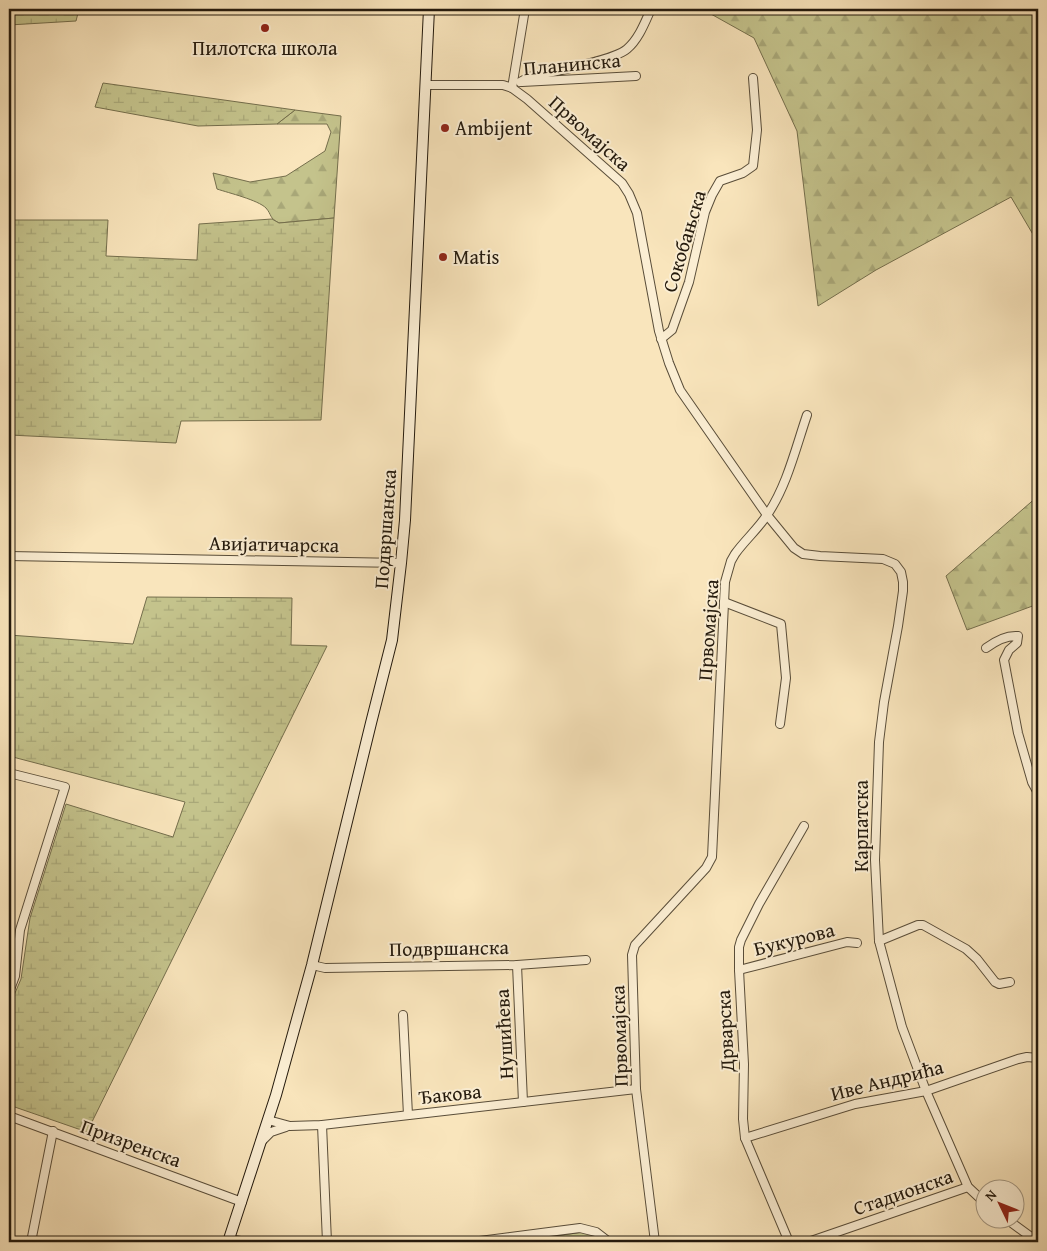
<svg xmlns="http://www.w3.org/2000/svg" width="1047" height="1251" font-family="'Gentium Book Plus',serif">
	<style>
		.forest { fill: url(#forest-firs); stroke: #746e4c }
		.wetland { fill: url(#wetland-marsh); stroke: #746e4c }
		.green { fill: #c4c38c; stroke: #746e4c }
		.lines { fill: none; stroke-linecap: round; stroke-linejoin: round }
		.street-casing { stroke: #594d39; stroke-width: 10 }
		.secondary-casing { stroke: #241a0d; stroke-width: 12 }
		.street { stroke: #fbeed3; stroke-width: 8 }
		.secondary { stroke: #fbeed3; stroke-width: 10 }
		.poi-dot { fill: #8f2418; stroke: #fbeed3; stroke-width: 2 }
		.labels { text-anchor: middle; stroke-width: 4; stroke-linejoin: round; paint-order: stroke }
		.poi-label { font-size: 20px; fill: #241a0d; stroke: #fbeed3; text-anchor: start }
		.street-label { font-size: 20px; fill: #241a0d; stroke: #fbeed3 }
	</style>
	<defs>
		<pattern id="forest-firs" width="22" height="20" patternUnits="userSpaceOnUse" patternTransform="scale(1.25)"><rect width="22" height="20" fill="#c4c38c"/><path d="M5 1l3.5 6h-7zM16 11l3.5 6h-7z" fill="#a8a778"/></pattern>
		<pattern id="wetland-marsh" width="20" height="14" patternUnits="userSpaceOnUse" patternTransform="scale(1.25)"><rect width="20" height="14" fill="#c4c38c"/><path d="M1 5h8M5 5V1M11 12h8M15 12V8" fill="none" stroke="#a8a778"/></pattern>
	</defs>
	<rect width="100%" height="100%" fill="#f9e5bc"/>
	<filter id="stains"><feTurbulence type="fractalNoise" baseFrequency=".004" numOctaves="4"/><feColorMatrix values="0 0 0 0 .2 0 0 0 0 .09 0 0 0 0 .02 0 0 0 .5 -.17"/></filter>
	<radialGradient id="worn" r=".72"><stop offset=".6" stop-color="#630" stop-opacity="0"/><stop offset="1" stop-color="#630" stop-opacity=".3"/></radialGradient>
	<g class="forest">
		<path d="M 702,9 L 1038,9 L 1038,243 L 1011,197 L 876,270 L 818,306 L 797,131 L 754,38 Z"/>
		<path d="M 295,110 L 341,116 L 334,218 L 279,223 C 269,218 272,215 266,208 C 258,200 229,193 217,189 L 213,173 L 250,182 L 286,176 L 325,151 L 331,132 L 327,124 L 277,124 Z"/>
		<path d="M 1038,496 L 1038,604 L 967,630 L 946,576 Z"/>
	</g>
	<g class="wetland">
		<path d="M 9,9 L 79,9 L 76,21 L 9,25 Z"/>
		<path d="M 103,83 L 295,110 L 277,124 L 198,126 L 95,107 Z"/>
		<path d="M 334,218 L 321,420 L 181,421 L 176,443 L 9,435 L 9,220 L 108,220 L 106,256 L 197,260 L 199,224 L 272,219 L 279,223 Z"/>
		<path d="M 147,597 L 292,598 L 291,645 L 327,646 L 87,1132 L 9,1105 L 9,1007 L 21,979 L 30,918 L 66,804 L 173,837 L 185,802 L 9,756 L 9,635 L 133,644 Z"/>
	</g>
	<path class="green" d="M 583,1232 L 591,1233 L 603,1242 L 514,1242 Z"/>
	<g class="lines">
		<defs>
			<g id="street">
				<path d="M 520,82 L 529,77 C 550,72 613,61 627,49 C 639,39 645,22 651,9"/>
				<path d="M 522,82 L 636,76"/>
				<path d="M 425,85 L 503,85 L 512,88 L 527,99 L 622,183 L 629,194 L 637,213 L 659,331 L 669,363 L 680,390 L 767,515 L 794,548 L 803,554 L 820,556 L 883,559 L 895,564 L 901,572 L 903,582 L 903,591 L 898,626 L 884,702 L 879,742 L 875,860 L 879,941 L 902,1027 L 926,1091 L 968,1187 L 984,1202"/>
				<path d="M 512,88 L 525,9"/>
				<path d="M 661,339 L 672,330 L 689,282 L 705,212 L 712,195 L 720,181 L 743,173 L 753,166 L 757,130 L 753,78"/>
				<path d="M 9,556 L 401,563"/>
				<path d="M 724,602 L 781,624 L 786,678 L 780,724"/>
				<path d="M 986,648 C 994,642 1007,635 1018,636 L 1017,643 L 1009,650 L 1004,660 L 1018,733 L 1032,782 L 1038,793"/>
				<path d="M 9,773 L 65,787 L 20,930 L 15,976 L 9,992"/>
				<path d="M 879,941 L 918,925 L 923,925 L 966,949 L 977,959 L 995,982 L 999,984 L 1010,982"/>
				<path d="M 312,965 L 325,968 L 517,965 L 586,960"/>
				<path d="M 517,965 L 523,1102"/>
				<path d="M 739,970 L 847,942 L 857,943"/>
				<path d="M 403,1015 L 408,1115"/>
				<path d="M 9,1116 L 242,1202"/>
				<path d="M 268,1120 L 290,1126 L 322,1125 L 636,1089"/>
				<path d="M 322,1125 L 327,1242"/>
				<path d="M 745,1138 L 855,1104 L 926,1091 L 1018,1059 L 1027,1057 L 1038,1058"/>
				<path d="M 262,1141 L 271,1132 L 286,1127"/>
				<path d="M 1005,1218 L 1038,1242"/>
				<path d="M 229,1239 L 246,1242"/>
				<path d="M 31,1242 L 53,1131"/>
				<path d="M 472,1242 L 580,1228 L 596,1232 L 609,1242"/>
				<path d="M 655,1242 L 636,1089 L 632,955 L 635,945 L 706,868 L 712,857 L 725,582 L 731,561 L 735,554 C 745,540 758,529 767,515 C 787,486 796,447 807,415"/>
				<path d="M 789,1242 L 745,1138 L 743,1119 L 744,1064 L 739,970 L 739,947 L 741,940 L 759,904 L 804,826"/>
				<path d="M 808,1242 L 968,1187"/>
			</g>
			<path id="secondary" d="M 228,1242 L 276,1095 L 312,965 L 371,723 L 392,640 L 401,563 L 405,520 L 429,9"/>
		</defs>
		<use href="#street" class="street-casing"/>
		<use href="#secondary" class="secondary-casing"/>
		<use href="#street" class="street"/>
		<use href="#secondary" class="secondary"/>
	</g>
	<g class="poi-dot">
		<circle cx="265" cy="28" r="5"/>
		<circle cx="445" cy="128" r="5"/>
		<circle cx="443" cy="257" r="5"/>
	</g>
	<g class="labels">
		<g class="poi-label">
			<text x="265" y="55" text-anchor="middle">Пилотска школа</text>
			<text x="455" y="135">Ambijent</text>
			<text x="453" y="264">Matis</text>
		</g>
		<g class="street-label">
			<text transform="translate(572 64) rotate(-5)" y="7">Планинска</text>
			<text transform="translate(590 133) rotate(42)" y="7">Првомајска</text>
			<text transform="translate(684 241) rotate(-73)" y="7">Сокобањска</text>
			<text transform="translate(385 529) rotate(-86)" y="7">Подвршанска</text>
			<text transform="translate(274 544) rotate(1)" y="7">Авијатичарска</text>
			<text transform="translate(708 630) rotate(-86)" y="7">Првомајска</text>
			<text transform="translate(861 826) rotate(-90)" y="7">Карпатска</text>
			<text transform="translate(794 939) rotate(-14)" y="7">Букурова</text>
			<text transform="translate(449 948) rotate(-1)" y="7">Подвршанска</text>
			<text transform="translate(725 1031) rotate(-93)" y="7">Дрварска</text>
			<text transform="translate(504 1034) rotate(-93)" y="7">Нушићева</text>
			<text transform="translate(619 1036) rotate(-92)" y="7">Првомајска</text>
			<text transform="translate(887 1080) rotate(-14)" y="7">Иве Андрића</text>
			<text transform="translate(450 1094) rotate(-6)" y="7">Ђакова</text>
			<text transform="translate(131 1143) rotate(20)" y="7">Призренска</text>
			<text transform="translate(903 1192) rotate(-19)" y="7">Стадионска</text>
		</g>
	</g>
	<rect width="1047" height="1251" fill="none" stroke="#f9e5bc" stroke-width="30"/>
	<rect x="10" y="10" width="1027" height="1231" fill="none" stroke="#241a0d" stroke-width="2.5"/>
	<rect x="15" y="15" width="1017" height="1221" fill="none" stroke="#241a0d"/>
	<g transform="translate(1000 1204) rotate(313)"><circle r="24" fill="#fbeed3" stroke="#a59984"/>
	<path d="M0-4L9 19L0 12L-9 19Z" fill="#8f2418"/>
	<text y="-8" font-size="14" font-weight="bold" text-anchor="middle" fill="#241a0d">N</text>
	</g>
	<rect width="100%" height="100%" filter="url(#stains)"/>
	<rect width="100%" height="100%" fill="url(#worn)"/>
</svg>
